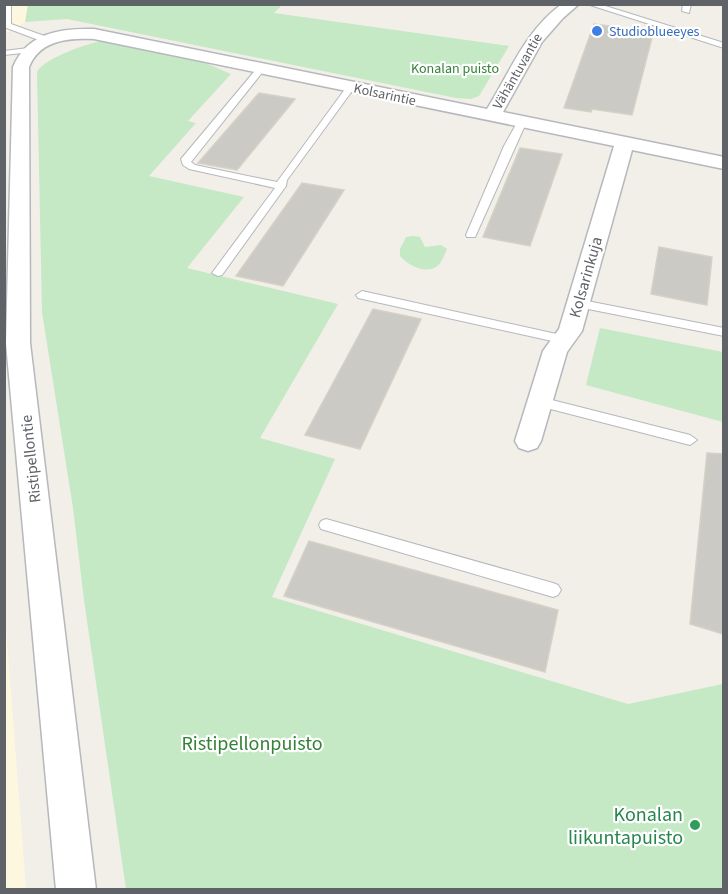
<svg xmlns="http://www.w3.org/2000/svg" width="728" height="894" font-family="'Source Sans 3',sans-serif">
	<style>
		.commercial { fill: #fef7e0 }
		.green { fill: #c5e8c5 }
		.building { fill: #cccac5; stroke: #d6d1c6; stroke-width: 1.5 }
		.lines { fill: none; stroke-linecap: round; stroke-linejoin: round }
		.lane-casing { stroke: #b5b8bc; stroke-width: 2 }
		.street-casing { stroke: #b5b8bc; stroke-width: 3 }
		.lane { fill: #fff; fill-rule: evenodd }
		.street { fill: #fff; fill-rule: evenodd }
		.shop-dot { fill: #3f7fe0; stroke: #fff; stroke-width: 2 }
		.leisure-dot { fill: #2e9e5b; stroke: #fff; stroke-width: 2 }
		.labels { text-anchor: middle; stroke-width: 4.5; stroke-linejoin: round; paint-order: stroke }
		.far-shop-label { font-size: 14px; fill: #366cbe; stroke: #fff; text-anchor: start }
		.far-park-label { font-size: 14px; fill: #348238; stroke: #fff }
		.far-street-label { font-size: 14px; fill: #5f6368; stroke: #fff }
		.street-label { font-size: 16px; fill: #5f6368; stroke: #fff }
		.near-park-label { font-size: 20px; fill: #348238; stroke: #fff }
		.near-leisure-label { font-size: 20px; fill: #27864d; stroke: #fff; text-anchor: end }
	</style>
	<rect width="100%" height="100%" fill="#f1efe8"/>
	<g class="commercial">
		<path d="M 5,5 L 28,5 L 25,22 L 5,34 Z"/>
		<path d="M 5,617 L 9,667 L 26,889 L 5,889 Z"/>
	</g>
	<g class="green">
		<path d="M 28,5 L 282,5 L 274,13 L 509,46 L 479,96 L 471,99 L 456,98 L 67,19 L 25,22 Z"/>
		<path d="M 106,40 L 196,59 L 231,74 L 188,121 L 196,123 L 149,176 L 244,197 L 187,268 L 338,304 L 260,438 L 335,459 L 272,597 L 628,704 L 723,684 L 723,889 L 126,889 L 84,600 L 73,508 L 42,312 L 37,72 C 44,58 91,42 106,40 Z"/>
		<path d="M 413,236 L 420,237 L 425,247 L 441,245 L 447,249 C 444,255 442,263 436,267 C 424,274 408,265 400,256 L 400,249 L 406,237 Z"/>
		<path d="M 600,328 L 723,352 L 723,422 L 586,385 Z"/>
	</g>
	<g class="building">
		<path d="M 594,24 L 639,30 L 638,32 L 653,34 L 632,115 L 592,109 L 591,112 L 564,108 Z"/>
		<path d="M 259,93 L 295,99 L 237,170 L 198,163 Z"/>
		<path d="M 520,148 L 562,154 L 530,246 L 483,237 Z"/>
		<path d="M 302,183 L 344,190 L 283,286 L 236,276 Z"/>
		<path d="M 659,247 L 712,257 L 707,305 L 651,294 Z"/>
		<path d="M 373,309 L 421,319 L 360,449 L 305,435 Z"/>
		<path d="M 707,453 L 723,454 L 723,634 L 690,624 Z"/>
		<path d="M 309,541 L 558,610 L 545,672 L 284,596 Z"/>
	</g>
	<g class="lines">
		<defs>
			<g id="lane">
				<path d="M 4,4 L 11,4 L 11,24 L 50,38 L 50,42 L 44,42 L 4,27 Z"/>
				<path d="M 587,4 L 599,4 L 724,43 L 724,48 Z"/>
				<path d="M 683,4 L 691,4 L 689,13 L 682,11 Z"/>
				<path d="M 28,48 L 32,50 L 31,52 L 4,55 L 4,51 Z"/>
				<path d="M 258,67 L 265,69 L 191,162 L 195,165 L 277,182 L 348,85 L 355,87 L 287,180 L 286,186 L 222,275 L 218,276 L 212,273 L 275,188 L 189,169 L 183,165 L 181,159 Z"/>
				<path d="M 518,121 L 526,123 L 476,235 L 475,237 L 467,237 L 466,235 L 504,146 Z"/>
				<path d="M 362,291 L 561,335 L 567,339 L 561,343 L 358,298 L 356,295 Z"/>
				<path d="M 577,299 L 724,328 L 724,336 L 573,306 L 573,300 Z"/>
				<path d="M 540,397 L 690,435 L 697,440 L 690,445 L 535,405 L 534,402 Z"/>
				<path d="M 326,519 L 553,583 L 558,585 L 561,590 L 558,595 L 553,597 L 321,529 L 319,525 L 321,521 Z"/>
			</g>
			<path id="street" d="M 562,4 L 579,4 L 563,18 L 542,42 L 503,112 L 724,157 L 724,169 L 632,150 L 582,331 L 567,352 L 541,441 L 537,448 L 528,451 L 519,448 L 515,441 L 543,351 L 559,329 L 614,146 L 94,39 C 68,38 40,40 29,67 L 30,343 L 96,890 L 56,890 L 6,343 L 13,67 C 27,33 60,28 94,29 L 487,109 C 510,72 525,31 562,4 Z"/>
		</defs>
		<use href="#lane" class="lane-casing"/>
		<use href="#street" class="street-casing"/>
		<use href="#lane" class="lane"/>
		<use href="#street" class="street"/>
	</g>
	<circle class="shop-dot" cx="597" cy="31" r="6"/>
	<circle class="leisure-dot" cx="695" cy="825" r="6"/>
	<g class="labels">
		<g class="far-shop-label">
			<text x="609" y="36">Studioblueeyes</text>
		</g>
		<g class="far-park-label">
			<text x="455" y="73">Konalan puisto</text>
		</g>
		<g class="far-street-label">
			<text transform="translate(517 71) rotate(-60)" y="5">Vähäntuvantie</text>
			<text transform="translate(385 94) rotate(12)" y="5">Kolsarintie</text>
		</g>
		<g class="street-label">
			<text transform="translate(585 277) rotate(-74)" y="6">Kolsarinkuja</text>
			<text transform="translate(30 459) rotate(-96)" y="6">Ristipellontie</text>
		</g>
		<g class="near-park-label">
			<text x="252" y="750">Ristipellonpuisto</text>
		</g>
		<g class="near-leisure-label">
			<text x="683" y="821">Konalan<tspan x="683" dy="23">liikuntapuisto</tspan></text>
		</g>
	</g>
	<rect width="728" height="894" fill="none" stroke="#5f6368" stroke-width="12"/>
</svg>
